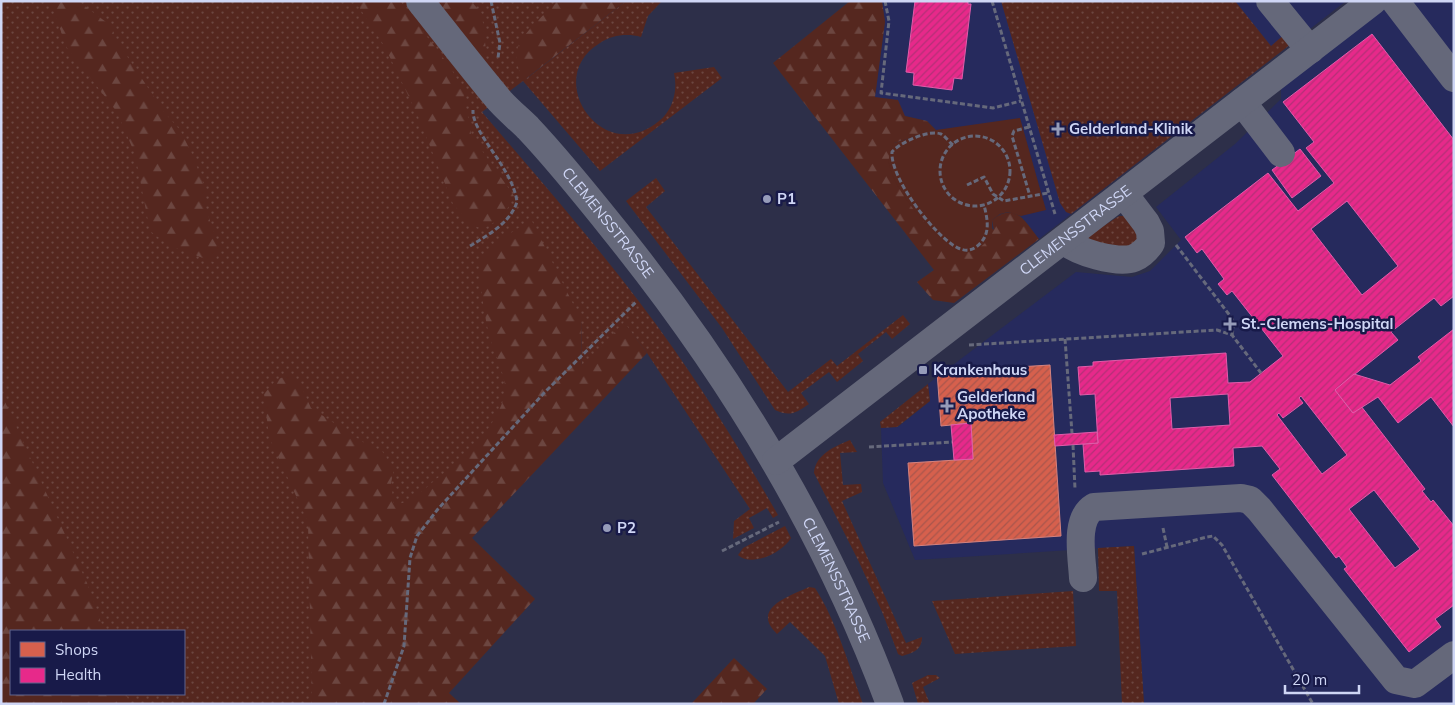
<svg xmlns="http://www.w3.org/2000/svg" width="1455" height="705" font-family="Mulish,sans-serif">
	<style>
		.built { fill: #262a5d }
		.grass { fill: url(#grass-dots); fill-rule: evenodd }
		.forest { fill: url(#forest-firs) }
		.garden { fill: #55271f }
		.shops { fill: url(#shops-hatch); stroke: #d4837f }
		.health { fill: url(#health-hatch); stroke: #e05daa; fill-rule: evenodd }
		.lines { fill: none; stroke-linecap: round; stroke-linejoin: round }
		.path { stroke: #66697b; stroke-width: 3; stroke-dasharray: 5 2.5; stroke-linecap: butt }
		.minor { stroke: #65687a; stroke-width: 28 }
		.poi-dot { fill: #969cb9; stroke: #181a49; stroke-width: 2 }
		.labels { text-anchor: middle; stroke-width: 5; stroke-linejoin: round; paint-order: stroke }
		.poi-label { font-size: 15px; font-weight: bold; fill: #cfd6f5; stroke: #181a49; text-anchor: start }
		.street-label { font-size: 15px; fill: #cfd6f5; stroke: #181a49 }
	</style>
	<defs>
		<pattern id="grass-dots" width="8" height="8" patternUnits="userSpaceOnUse" patternTransform="scale(1.25)"><rect width="8" height="8" fill="#55271f"/><path d="M2 2h.1M6 6h.1" fill="none" stroke="#6c4640" stroke-width="1.8" stroke-linecap="round"/></pattern>
		<pattern id="forest-firs" width="22" height="20" patternUnits="userSpaceOnUse" patternTransform="scale(1.25)"><rect width="22" height="20" fill="#55271f"/><path d="M5 1l3.5 6h-7zM16 11l3.5 6h-7z" fill="#6c4640"/></pattern>
		<pattern id="shops-hatch" width="6" height="6" patternUnits="userSpaceOnUse" patternTransform="scale(1.25)"><rect width="6" height="6" fill="#d6604d"/><path d="M-1 1l2-2M0 6l6-6M5 7l2-2" fill="none" stroke="#a8564c"/></pattern>
		<pattern id="health-hatch" width="6" height="6" patternUnits="userSpaceOnUse" patternTransform="scale(1.25)"><rect width="6" height="6" fill="#e7298a"/><path d="M-1 1l2-2M0 6l6-6M5 7l2-2" fill="none" stroke="#b43077"/></pattern>
	</defs>
	<rect width="100%" height="100%" fill="#2d2f49"/>
	<g class="built">
		<path d="M 882,1 L 1346,1 L 1039,239 L 1021,216 L 927,121 L 905,116 L 875,97 L 885,22 Z"/>
		<path d="M 1392,1 L 1454,1 L 1454,704 L 1144,704 L 1134,546 L 915,560 L 883,483 L 881,428 L 898,427 L 930,401 L 928,384 L 937,377 L 937,372 L 945,371 L 1076,272 L 1132,277 L 1150,271 L 1181,240 L 1156,207 L 1235,144 L 1281,99 L 1281,88 Z"/>
	</g>
	<g class="grass">
		<path d="M 1,1 L 589,1 L 526,79 L 626,1 L 662,1 L 648,16 L 641,37 C 627,33 612,35 600,43 C 541,78 603,168 659,121 C 673,110 678,90 674,73 L 714,67 L 722,78 L 600,171 L 523,81 L 482,112 C 547,189 615,265 673,348 C 711,402 745,458 778,515 L 773,518 L 767,508 L 749,518 L 754,528 L 733,539 L 734,521 L 750,509 L 647,353 L 624,323 L 582,369 L 581,320 L 543,378 L 464,513 L 414,704 L 1,704 ZM 11,631 L 184,631 L 184,694 L 11,694 Z"/>
		<path d="M 1001,1 L 1235,1 L 1271,46 L 1286,33 L 1291,44 L 1071,214 L 1066,212 L 1060,203 Z"/>
		<path d="M 656,178 L 665,191 L 646,207 L 788,392 L 831,359 L 837,366 L 903,315 L 910,324 L 892,339 L 886,332 L 858,354 L 863,361 L 837,382 L 829,372 L 801,393 L 809,404 C 796,413 790,417 775,410 L 722,328 L 626,201 Z"/>
		<path d="M 1119,216 L 1126,216 L 1143,229 L 1134,250 L 1083,239 Z"/>
		<path d="M 928,384 L 930,401 L 897,427 L 881,428 L 880,422 Z"/>
		<path d="M 850,440 L 857,452 L 840,453 L 843,485 L 861,484 L 862,492 L 842,501 L 906,643 L 922,637 C 922,650 913,653 902,656 L 898,654 L 883,614 L 858,560 L 814,473 C 815,455 835,446 850,440 Z"/>
		<path d="M 785,526 L 791,538 C 783,552 752,568 738,555 L 743,548 Z"/>
		<path d="M 1134,546 L 1144,704 L 1122,704 L 1117,591 L 1099,591 L 1098,548 Z"/>
		<path d="M 809,587 L 815,588 C 837,622 849,666 863,704 L 839,704 L 825,656 L 790,622 L 777,634 C 750,608 790,596 809,587 Z"/>
		<path d="M 1073,591 L 1076,646 L 955,654 L 932,601 Z"/>
		<path d="M 928,675 L 936,675 L 940,678 L 923,687 L 930,704 L 918,704 L 912,683 Z"/>
	</g>
	<g class="forest">
		<path d="M 50,1 L 78,1 L 110,25 L 117,41 L 164,112 L 180,130 L 192,154 L 204,185 L 206,209 L 220,250 L 214,262 L 170,246 L 150,231 L 135,154 L 117,112 L 67,48 Z"/>
		<path d="M 355,1 L 400,1 L 450,67 L 464,91 L 465,109 L 471,124 L 471,135 L 514,196 L 503,217 L 483,229 L 471,225 L 453,204 L 418,116 L 385,47 Z"/>
		<path d="M 435,1 L 471,1 L 482,14 L 486,51 L 483,59 Z"/>
		<path d="M 558,1 L 626,1 L 523,81 C 520,71 514,60 517,50 C 521,34 546,13 558,1 Z"/>
		<path d="M 850,1 L 882,1 L 885,22 L 875,97 L 898,100 L 905,116 L 927,121 L 936,130 L 894,143 L 994,230 L 992,220 C 1016,201 1025,222 1039,239 L 954,303 L 933,300 L 917,282 L 934,270 L 773,63 Z"/>
		<path d="M 530,217 L 581,320 L 582,368 L 624,322 L 647,353 L 472,538 L 535,599 L 449,693 L 461,704 L 312,704 L 308,522 L 269,437 L 264,394 L 276,380 L 291,374 L 302,388 L 311,408 L 363,442 L 382,451 L 394,469 L 391,483 L 394,505 C 413,503 429,484 444,473 C 466,459 508,413 505,385 C 502,366 492,349 488,330 C 483,308 480,282 480,259 L 497,242 L 523,225 Z"/>
		<path d="M 1,393 L 87,583 L 104,631 L 11,631 L 11,694 L 126,694 L 130,704 L 1,704 Z"/>
		<path d="M 734,658 L 767,689 L 753,704 L 691,704 Z"/>
	</g>
	<path class="garden" d="M 1020,118 L 1046,210 L 1021,216 L 1008,212 L 1000,214 L 992,220 L 992,237 L 976,251 L 961,253 C 936,240 898,196 890,168 C 887,159 890,151 894,143 L 936,130 Z"/>
	<path class="shops" d="M 1050,365 L 1061,536 L 914,546 L 908,463 L 973,459 L 971,423 L 941,426 L 937,372 Z"/>
	<g class="health">
		<path d="M 915,1 L 968,1 L 968,4 L 971,4 L 962,79 L 954,78 L 952,90 L 913,85 L 914,73 L 906,72 Z"/>
		<path d="M 1372,34 L 1454,140 L 1454,296 L 1441,306 L 1434,298 L 1391,332 L 1398,340 L 1335,390 L 1353,413 L 1361,406 L 1425,489 L 1422,491 L 1431,502 L 1433,500 L 1454,526 L 1454,605 L 1435,619 L 1441,627 L 1409,652 L 1344,569 L 1347,567 L 1339,556 L 1336,558 L 1272,475 L 1280,469 L 1262,446 L 1233,448 L 1234,466 L 1100,475 L 1100,471 L 1085,472 L 1083,444 L 1098,443 L 1095,394 L 1080,395 L 1078,367 L 1093,366 L 1093,362 L 1226,353 L 1228,383 L 1250,382 L 1283,356 L 1232,291 L 1227,295 L 1218,284 L 1224,279 L 1202,249 L 1197,253 L 1185,237 L 1268,173 L 1298,211 L 1334,183 L 1306,148 L 1314,142 L 1283,102 ZM 1347,201 L 1398,266 L 1362,295 L 1311,229 ZM 1228,394 L 1230,425 L 1172,429 L 1170,398 ZM 1301,396 L 1347,455 L 1322,474 L 1277,415 L 1279,413 L 1283,418 L 1303,403 L 1299,398 ZM 1374,490 L 1420,549 L 1395,568 L 1349,509 Z"/>
		<path d="M 1300,149 L 1321,176 L 1292,198 L 1272,170 Z"/>
		<path d="M 1454,329 L 1454,427 L 1431,397 L 1398,423 L 1378,397 L 1353,413 L 1335,390 L 1354,374 L 1390,385 L 1421,361 L 1418,357 Z"/>
		<path d="M 971,423 L 973,459 L 954,460 L 951,425 Z"/>
		<path d="M 1097,432 L 1098,443 L 1055,446 L 1054,435 Z"/>
	</g>
	<g class="lines">
		<g class="path">
			<path d="M 491,1 L 500,43 L 498,58"/>
			<path d="M 885,1 L 889,21 L 881,93 L 993,108 L 1021,101"/>
			<path d="M 992,1 L 1055,214"/>
			<path d="M 1029,127 L 1014,131 L 1012,136 L 1030,196"/>
			<circle cx="975" cy="171" r="35"/>
			<path d="M 953,145 C 949,142 945,136 941,134 C 929,129 899,143 892,152 C 890,178 935,237 958,248 C 965,251 970,251 976,247 C 991,236 988,221 984,205"/>
			<path d="M 967,185 L 984,177 L 993,194 L 1004,201 L 1048,193"/>
			<path d="M 1176,245 L 1231,317 L 1234,323 L 1232,335"/>
			<path d="M 470,246 C 488,235 510,223 517,202 C 513,168 472,134 473,110"/>
			<path d="M 1065,339 L 1072,433"/>
			<path d="M 969,345 L 1217,330 L 1232,335 L 1261,373"/>
			<path d="M 1073,445 L 1075,489"/>
			<path d="M 869,447 L 952,442"/>
			<path d="M 1163,528 L 1167,547"/>
			<path d="M 722,551 L 779,522"/>
			<path d="M 1142,554 L 1207,537 L 1213,536 L 1222,545 L 1313,704"/>
			<path d="M 384,704 L 404,646 L 410,558 L 417,536 L 438,509 L 544,393 L 637,301"/>
		</g>
		<g class="minor">
			<path id="s1" d="M 420,1 C 447,35 473,69 500,101 C 509,111 519,119 528,128 C 563,165 595,206 627,246 C 737,385 828,537 890,704"/>
			<path d="M 1270,1 L 1310,50"/>
			<path d="M 1395,1 L 1454,78"/>
			<path d="M 1242,102 L 1281,153"/>
			<path d="M 1064,240 C 1075,252 1118,264 1134,258 C 1141,255 1147,249 1151,243 L 1150,231 L 1146,223 L 1124,194"/>
			<path id="s2" d="M 776,461 L 1373,1"/>
			<path d="M 1083,578 C 1082,557 1074,519 1094,507 L 1241,498 L 1250,500 L 1259,509 L 1396,680 L 1415,684 L 1454,655"/>
		</g>
	</g>
	<g class="poi-dot">
		<path d="M1055.5 121.5h5v5h5v5h-5v5h-5v-5h-5v-5h5z"/>
		<circle cx="767" cy="199" r="5"/>
		<path d="M1227.5 316.5h5v5h5v5h-5v5h-5v-5h-5v-5h5z"/>
		<rect x="918" y="365" width="10" height="10" rx="2.5"/>
		<path d="M944.5 398.5h5v5h5v5h-5v5h-5v-5h-5v-5h5z"/>
		<circle cx="607" cy="528" r="5"/>
	</g>
	<g class="labels">
		<g class="poi-label">
			<text x="1069" y="134">Gelderland-Klinik</text>
			<text x="777" y="204">P1</text>
			<text x="1241" y="329">St.-Clemens-Hospital</text>
			<text x="933" y="375">Krankenhaus</text>
			<text x="957" y="402">Gelderland<tspan x="957" dy="17">Apotheke</tspan></text>
			<text x="617" y="533">P2</text>
		</g>
		<g class="street-label">
			<text dy="5" stroke="none"><textPath href="#s1" startOffset="291">CLEMENSSTRASSE</textPath></text>
			<text dy="5" stroke="none"><textPath href="#s2" startOffset="378">CLEMENSSTRASSE</textPath></text>
			<text dy="5" stroke="none"><textPath href="#s1" startOffset="716">CLEMENSSTRASSE</textPath></text>
		</g>
	</g>
	<rect width="1455" height="705" fill="none" stroke="#cfd6f5" stroke-width="5"/>
	<rect x="10" y="630" width="175" height="65" fill="#181a49" stroke="#61658e"/>
	<rect x="20" y="642" width="25" height="15" fill="#d6604d" stroke="#61658e"/>
	<text x="55" y="655" font-size="15" fill="#cfd6f5">Shops</text>
	<rect x="20" y="668" width="25" height="15" fill="#e7298a" stroke="#61658e"/>
	<text x="55" y="680" font-size="15" fill="#cfd6f5">Health</text>
	<path d="M1285 685v8h74v-8" fill="none" stroke="#cfd6f5" stroke-width="2.5"/>
	<text x="1292" y="685" font-size="15" fill="#cfd6f5" stroke="#181a49" stroke-width="4" paint-order="stroke">20 m</text>
</svg>
